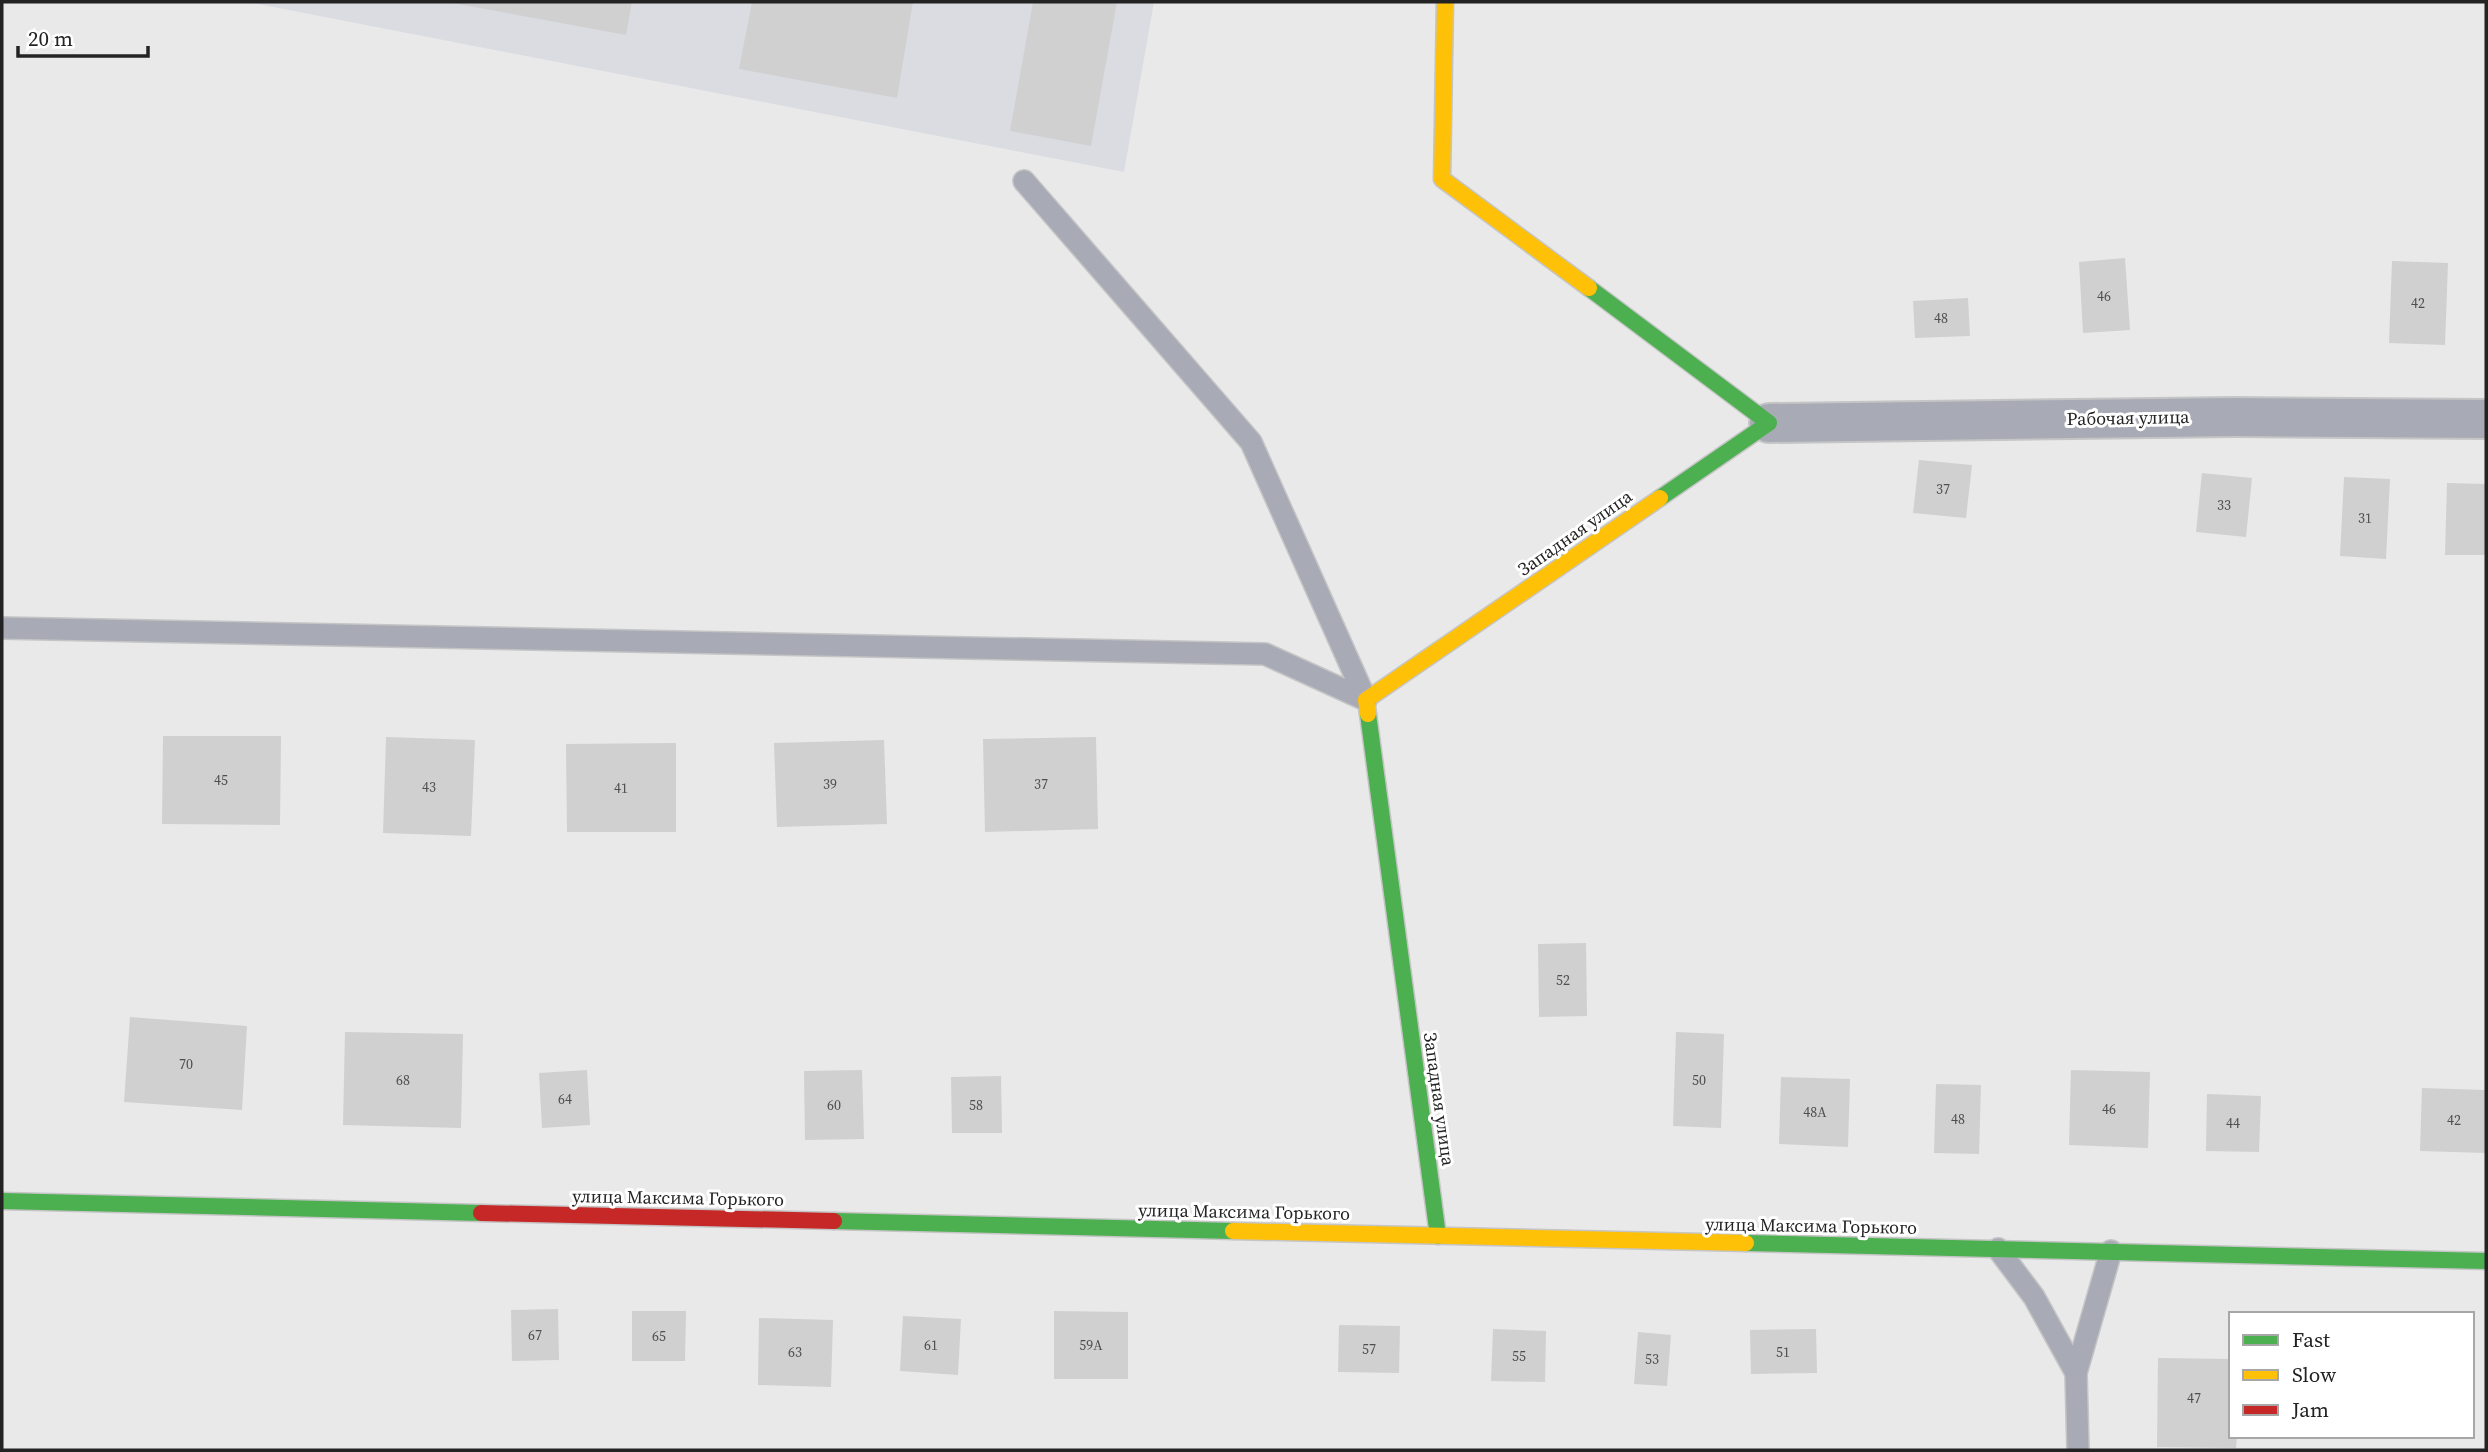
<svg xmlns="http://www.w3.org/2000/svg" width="2488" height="1452" font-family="'Source Serif 4',serif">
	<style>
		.built { fill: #dadce1 }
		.building { fill: #d0d0d1 }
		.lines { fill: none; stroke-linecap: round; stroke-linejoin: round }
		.lane-casing { stroke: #c5c5c6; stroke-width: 24 }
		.street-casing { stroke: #c5c5c6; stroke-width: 42 }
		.fast-casing { stroke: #c5c5c6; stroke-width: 19 }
		.slow-casing { stroke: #c5c5c6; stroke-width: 19 }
		.jam-casing { stroke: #c5c5c6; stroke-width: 19 }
		.lane { stroke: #a8abb5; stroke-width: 21 }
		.street { stroke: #a8abb5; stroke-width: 38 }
		.fast { stroke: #4caf50; stroke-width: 16 }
		.slow { stroke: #ffc107; stroke-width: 16 }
		.jam { stroke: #c62828; stroke-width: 16 }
		.labels { text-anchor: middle; stroke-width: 6; stroke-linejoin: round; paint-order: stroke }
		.number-label { font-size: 14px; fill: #4f4f50 }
		.street-label { font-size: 18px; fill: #232324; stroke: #fff }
	</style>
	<rect width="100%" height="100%" fill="#e9e9ea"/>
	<path class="built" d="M 247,2 L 1154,2 L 1124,172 Z"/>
	<g class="building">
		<path d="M 447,2 L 632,2 L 626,35 Z"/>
		<path d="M 752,2 L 913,2 L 897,98 L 739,69 Z"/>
		<path d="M 1033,2 L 1117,2 L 1091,146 L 1010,131 Z"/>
		<path d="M 2125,258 L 2130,330 L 2083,333 L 2079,262 Z"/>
		<path d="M 2392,261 L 2448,263 L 2445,345 L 2389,343 Z"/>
		<path d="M 1968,298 L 1970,336 L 1915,338 L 1913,301 Z"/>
		<path d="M 1919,460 L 1972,465 L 1966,518 L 1913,513 Z"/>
		<path d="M 2202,473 L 2252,478 L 2246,537 L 2196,532 Z"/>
		<path d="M 2344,477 L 2390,479 L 2386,559 L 2340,556 Z"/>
		<path d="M 2447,483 L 2486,484 L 2486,555 L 2445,555 Z"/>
		<path d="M 163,736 L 281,736 L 280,825 L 162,824 Z"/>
		<path d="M 386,737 L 475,740 L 471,836 L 383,833 Z"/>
		<path d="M 1096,737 L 1098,829 L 985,832 L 983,739 Z"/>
		<path d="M 884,740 L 887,824 L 777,827 L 774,743 Z"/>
		<path d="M 676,743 L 676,832 L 567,832 L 566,744 Z"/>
		<path d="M 1586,943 L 1587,1016 L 1539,1017 L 1538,944 Z"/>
		<path d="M 130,1017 L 247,1026 L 242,1110 L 124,1102 Z"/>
		<path d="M 345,1032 L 463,1034 L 461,1128 L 343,1125 Z"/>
		<path d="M 1676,1032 L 1724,1034 L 1721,1128 L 1673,1126 Z"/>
		<path d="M 587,1070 L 590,1125 L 542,1128 L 539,1073 Z"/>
		<path d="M 862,1070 L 864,1139 L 805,1140 L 804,1071 Z"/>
		<path d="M 2071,1070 L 2150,1072 L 2148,1148 L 2069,1145 Z"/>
		<path d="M 1001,1076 L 1002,1133 L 952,1133 L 951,1077 Z"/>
		<path d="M 1781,1077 L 1850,1079 L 1848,1147 L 1779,1144 Z"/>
		<path d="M 1936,1084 L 1981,1085 L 1979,1154 L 1934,1153 Z"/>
		<path d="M 2422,1088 L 2486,1090 L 2486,1153 L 2420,1151 Z"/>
		<path d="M 2207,1094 L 2261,1096 L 2259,1152 L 2206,1151 Z"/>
		<path d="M 558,1309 L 559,1360 L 512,1361 L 511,1310 Z"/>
		<path d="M 632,1311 L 686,1311 L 685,1361 L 632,1361 Z"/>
		<path d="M 1054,1311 L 1128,1312 L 1128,1379 L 1054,1379 Z"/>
		<path d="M 903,1316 L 961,1319 L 958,1375 L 900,1371 Z"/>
		<path d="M 759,1318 L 833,1320 L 831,1387 L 758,1385 Z"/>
		<path d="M 1339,1325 L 1400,1326 L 1399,1373 L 1338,1372 Z"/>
		<path d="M 1493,1329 L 1546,1331 L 1545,1382 L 1491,1381 Z"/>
		<path d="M 1816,1329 L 1817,1373 L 1751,1374 L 1750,1330 Z"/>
		<path d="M 1638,1332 L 1671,1335 L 1667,1386 L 1634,1384 Z"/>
		<path d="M 2158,1358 L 2231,1359 L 2231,1436 L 2237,1436 L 2236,1448 L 2157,1447 Z"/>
	</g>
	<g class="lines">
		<defs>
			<g id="lane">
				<path d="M 2,628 L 1265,654 L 1366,700 L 1251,442 L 1024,181"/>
				<path d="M 1998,1249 L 2034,1297 L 2076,1373"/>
				<path d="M 2078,1450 L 2076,1373 L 2111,1251"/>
			</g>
			<path id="street" d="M 1769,423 L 2235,417 L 2486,419"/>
			<g id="fast">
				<path d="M 1589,288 L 1769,423 L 1660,498"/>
				<path d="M 1368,714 L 1438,1236"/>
				<path d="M 2,1201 L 481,1213"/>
				<path d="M 834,1221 L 1233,1231"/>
				<path d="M 1746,1243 L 2486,1261"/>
			</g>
			<g id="slow">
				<path d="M 1445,2 L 1442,179 L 1589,288"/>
				<path d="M 1368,714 L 1366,700 L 1660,498"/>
				<path d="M 1233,1231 L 1746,1243"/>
			</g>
			<path id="jam" d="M 481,1213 L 834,1221"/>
		</defs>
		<use href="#lane" class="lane-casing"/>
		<use href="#street" class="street-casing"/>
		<use href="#fast" class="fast-casing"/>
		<use href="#slow" class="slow-casing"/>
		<use href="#jam" class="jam-casing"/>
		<use href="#lane" class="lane"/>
		<use href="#street" class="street"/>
		<use href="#fast" class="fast"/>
		<use href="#slow" class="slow"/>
		<use href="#jam" class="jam"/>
	</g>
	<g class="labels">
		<g class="number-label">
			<text x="2104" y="301">46</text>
			<text x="2418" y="308">42</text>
			<text x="1941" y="323">48</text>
			<text x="1943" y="494">37</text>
			<text x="2224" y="510">33</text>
			<text x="2365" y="523">31</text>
			<text x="221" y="785">45</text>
			<text x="830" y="789">39</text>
			<text x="1041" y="789">37</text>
			<text x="429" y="792">43</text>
			<text x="621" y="793">41</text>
			<text x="1563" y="985">52</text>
			<text x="186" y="1069">70</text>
			<text x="403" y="1085">68</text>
			<text x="1699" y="1085">50</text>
			<text x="565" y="1104">64</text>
			<text x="834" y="1110">60</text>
			<text x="976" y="1110">58</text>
			<text x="2109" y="1114">46</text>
			<text x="1815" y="1117">48А</text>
			<text x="1958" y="1124">48</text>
			<text x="2454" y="1125">42</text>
			<text x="2233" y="1128">44</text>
			<text x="535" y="1340">67</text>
			<text x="659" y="1341">65</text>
			<text x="931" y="1350">61</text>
			<text x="1091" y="1350">59А</text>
			<text x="1369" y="1354">57</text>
			<text x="795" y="1357">63</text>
			<text x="1783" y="1357">51</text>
			<text x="1519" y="1361">55</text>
			<text x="1652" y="1364">53</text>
			<text x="2194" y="1403">47</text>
		</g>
		<g class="street-label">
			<text transform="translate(2128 418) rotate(-1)" y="6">Рабочая улица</text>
			<text transform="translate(1575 533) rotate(-35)" y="6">Западная улица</text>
			<text transform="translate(1439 1099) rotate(82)" y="6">Западная улица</text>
			<text transform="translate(678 1198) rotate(1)" y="6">улица Максима Горького</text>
			<text transform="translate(1244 1212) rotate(1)" y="6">улица Максима Горького</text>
			<text transform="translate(1811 1226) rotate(1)" y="6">улица Максима Горького</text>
		</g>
	</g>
	<rect width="2488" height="1452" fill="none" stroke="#232324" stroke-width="7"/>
	<rect x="2229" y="1312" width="245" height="126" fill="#ffffff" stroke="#a7a7a7" stroke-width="2"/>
	<rect x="2243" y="1335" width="35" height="10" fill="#4caf50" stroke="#a7a7a7" stroke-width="2"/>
	<text x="2292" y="1347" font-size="21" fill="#232324">Fast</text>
	<rect x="2243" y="1370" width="35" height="10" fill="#ffc107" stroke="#a7a7a7" stroke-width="2"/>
	<text x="2292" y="1382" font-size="21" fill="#232324">Slow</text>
	<rect x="2243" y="1405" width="35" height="10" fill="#c62828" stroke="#a7a7a7" stroke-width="2"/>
	<text x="2292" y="1417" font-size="21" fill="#232324">Jam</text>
	<path d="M18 46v10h130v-10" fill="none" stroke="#232324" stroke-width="3.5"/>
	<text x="28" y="46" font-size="21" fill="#232324" stroke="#ffffff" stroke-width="5" paint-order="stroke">20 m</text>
</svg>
